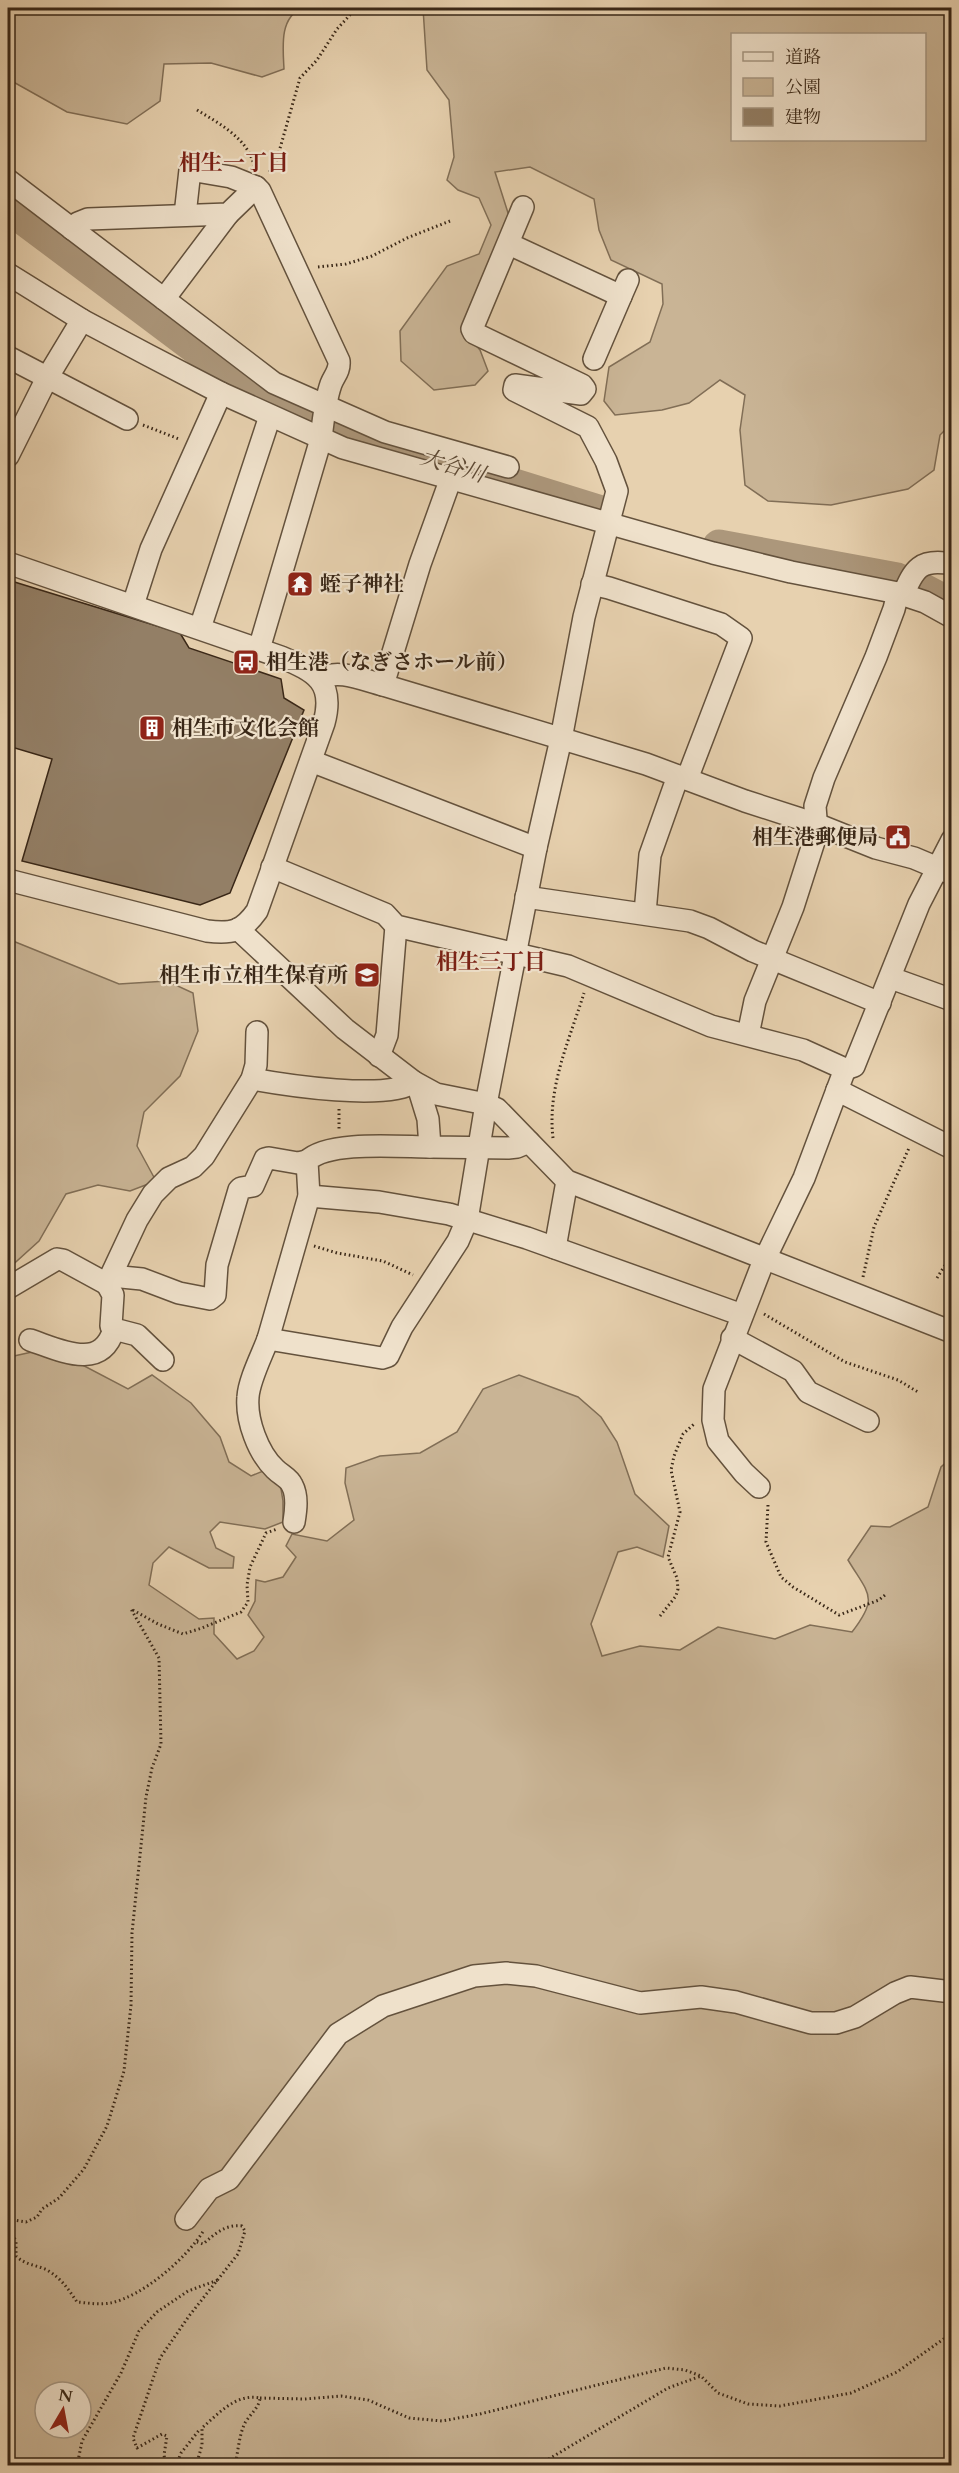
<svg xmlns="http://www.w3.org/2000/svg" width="959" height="2473" font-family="Cardo,'Noto Serif JP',serif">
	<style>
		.green { fill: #c9b495; stroke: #816e56; stroke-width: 1.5; fill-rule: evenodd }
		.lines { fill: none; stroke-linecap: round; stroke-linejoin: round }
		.river { stroke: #ac977b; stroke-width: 33 }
		.building { fill: #937f66; stroke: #392717; stroke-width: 1.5 }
		.minor-casing { stroke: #64523d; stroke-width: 24 }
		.path { stroke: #392717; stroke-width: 3; stroke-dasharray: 1.5 3; stroke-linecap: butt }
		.minor { stroke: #efe1cb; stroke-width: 21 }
		.labels { text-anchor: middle; stroke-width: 4.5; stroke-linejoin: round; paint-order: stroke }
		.poi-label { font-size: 21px; font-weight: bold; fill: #392717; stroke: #efe1cb; text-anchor: start }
		.neighbourhood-label { font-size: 22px; font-weight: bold; fill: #7a1f14; stroke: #efe1cb }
		.water-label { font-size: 22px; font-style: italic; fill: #5c4935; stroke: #efe1cb }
	</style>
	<rect width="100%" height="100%" fill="#e7d1af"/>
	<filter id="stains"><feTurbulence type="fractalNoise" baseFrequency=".00333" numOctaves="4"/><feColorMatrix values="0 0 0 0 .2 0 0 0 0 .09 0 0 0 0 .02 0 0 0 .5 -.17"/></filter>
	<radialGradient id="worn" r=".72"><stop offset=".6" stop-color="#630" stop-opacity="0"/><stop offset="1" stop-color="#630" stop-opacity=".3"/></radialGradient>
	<g class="green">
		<path d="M 8,8 L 302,8 C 279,18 283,48 284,69 L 262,77 L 211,63 L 164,64 L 160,101 L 127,124 L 67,112 L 8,79 Z"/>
		<path d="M 423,8 L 951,8 L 951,424 L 940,435 L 934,470 L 908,489 L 831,505 L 768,501 L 745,485 L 740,430 L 745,395 L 720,380 L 689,403 L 662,410 L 615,415 L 604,401 L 609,367 L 650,342 L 663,304 L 662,284 L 611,260 L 599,230 L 594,199 L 530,167 L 495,172 L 509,216 L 466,334 L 480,350 L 488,371 L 475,385 L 434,390 L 401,361 L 400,331 L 447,266 L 479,254 L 491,225 L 479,198 L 458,190 L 447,180 L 454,157 L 449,100 L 427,70 ZM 732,34 L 924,34 L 924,140 L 732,140 Z"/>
		<path d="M 8,939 L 119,984 L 167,981 L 193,993 L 198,1031 L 180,1076 L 144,1112 L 137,1146 L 156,1181 L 130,1191 L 98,1185 L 66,1194 L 39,1241 L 8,1269 Z"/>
		<path d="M 50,1348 L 128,1389 L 152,1375 L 191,1403 L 220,1437 L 229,1462 L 251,1476 L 263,1471 L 280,1483 L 283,1501 L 283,1522 L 265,1529 L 220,1522 L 210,1532 L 216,1548 L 234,1557 L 233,1568 L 209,1568 L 169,1547 L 153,1563 L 149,1585 L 199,1619 L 214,1618 L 214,1634 L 237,1659 L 254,1651 L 264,1637 L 248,1615 L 255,1601 L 256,1580 L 265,1582 L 283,1577 L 296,1557 L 286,1546 L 292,1534 L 327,1541 L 354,1520 L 345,1483 L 346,1468 L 380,1456 L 420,1453 L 457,1432 L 483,1389 L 519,1375 L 578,1397 L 601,1417 L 617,1442 L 635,1494 L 669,1526 L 663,1557 L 637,1547 L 618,1552 L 591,1624 L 602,1656 L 640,1646 L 680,1650 L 718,1627 L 775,1639 L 810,1625 L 852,1632 C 879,1597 869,1595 848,1560 L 871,1526 L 890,1527 L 928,1507 L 941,1467 L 951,1458 L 951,2465 L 8,2465 L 8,1360 L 14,1356 ZM 45,2392 L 81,2392 L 81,2428 L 45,2428 Z"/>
	</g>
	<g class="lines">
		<g class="river">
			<path d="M 8,207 L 224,369 L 331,428 L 598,511"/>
			<path d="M 719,546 L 897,579 L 920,588 L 952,605"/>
		</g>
	</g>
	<path class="building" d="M 8,580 L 180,633 L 189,648 L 281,679 L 284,698 L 304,710 L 230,893 L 200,905 L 22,861 L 52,759 L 8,746 Z"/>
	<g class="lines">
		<defs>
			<g id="minor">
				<path d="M 8,180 L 274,383 L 385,432 L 508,467"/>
				<path d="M 185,215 L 190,170 L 231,177 L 256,187"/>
				<path d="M 72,229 L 78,223 L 88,219 L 228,214 L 256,187 L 260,191 L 339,361 C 340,371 334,376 331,384 C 325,401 323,421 321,439 L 259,649"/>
				<path d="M 509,244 L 621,296 L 628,280"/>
				<path d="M 8,274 L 82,320 L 148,355 L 221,393 L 343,448 L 713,553 L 791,572 L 898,593 L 925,602 L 952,617"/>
				<path d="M 164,299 L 228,214"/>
				<path d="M 8,357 L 127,419"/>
				<path d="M 594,359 L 621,296"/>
				<path d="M 8,456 L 47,378 L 82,320"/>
				<path d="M 8,563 L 281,657 C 316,672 335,682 324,723 L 257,911 C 242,932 232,934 207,931 L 8,880"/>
				<path d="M 592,584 L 609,588 L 721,624 L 741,638 L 687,779"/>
				<path d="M 903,595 C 914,569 920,558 952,564"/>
				<path d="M 133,605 L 151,549 L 221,393"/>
				<path d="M 200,628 L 270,416"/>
				<path d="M 320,679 C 338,668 363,680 383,685 L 646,764 L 745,801 L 816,824 L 876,848 L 914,858 L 952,874"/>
				<path d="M 383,685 L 420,564 L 451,478"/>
				<path d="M 311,761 L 536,848"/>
				<path d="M 272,867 L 385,914 L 396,926 L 568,966 L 711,1026 L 803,1050 L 845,1069 L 854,1066 L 919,904 L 952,840"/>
				<path d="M 526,897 L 690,921 L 709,928 L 753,951 L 880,1003"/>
				<path d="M 645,913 L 650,855 L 678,776"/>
				<path d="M 238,929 L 345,1029 L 414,1082 L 436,1094 L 486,1104 L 497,1109 L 567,1181 L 952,1332"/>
				<path d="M 891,978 L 952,1000"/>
				<path d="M 748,1035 L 755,1001 L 793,907 L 817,832 L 815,806 L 824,778 L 876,657 L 894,609 L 898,593"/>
				<path d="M 379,1056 L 387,1035 L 396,926"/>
				<path d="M 252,1079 C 285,1085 388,1101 414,1082"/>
				<path d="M 422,1088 L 420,1093 L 428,1119 L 430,1147 L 508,1148 L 517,1147 L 529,1142"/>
				<path d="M 837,1090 L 952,1148"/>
				<path d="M 309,1196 L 379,1202 L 449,1214 L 527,1238 L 742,1315"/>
				<path d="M 555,1248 L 567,1181"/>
				<path d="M 111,1276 L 142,1279 L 179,1293 L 210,1299 L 215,1295 L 217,1265 L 239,1190 L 241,1188 L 253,1186 L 265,1159 L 269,1158 L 298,1163 L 307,1161"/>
				<path d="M 8,1288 L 57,1259 L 63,1260 L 107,1284"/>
				<path d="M 732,1338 L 793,1371 L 808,1392 L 868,1421"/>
				<path d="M 268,1339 L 309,1196 L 307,1161 C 328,1140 401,1147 430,1147"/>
				<path d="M 30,1340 C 60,1350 101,1372 114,1329"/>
				<path d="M 163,1360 L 137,1335 L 114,1329 L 111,1326 L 113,1295 L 107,1284 L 137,1220 L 153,1194 L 169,1178 L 193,1167 L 204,1156 L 252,1079 L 256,1065 L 257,1032"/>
				<path d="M 759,1487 L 744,1473 L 718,1441 L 713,1420 L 714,1389 L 762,1265 L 804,1178 L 845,1069"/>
				<path d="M 294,1522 C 296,1510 298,1496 292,1485 C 289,1478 281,1475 275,1469 C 258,1453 246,1420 248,1397 C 249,1380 262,1355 268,1339 L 382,1358 L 388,1356 L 402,1327 L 458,1241 L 467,1220 L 486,1104 L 536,848 L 561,739 L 584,617 L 617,491 L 606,461 L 588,427 L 514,390 L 515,385 L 581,394 L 585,389 L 582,385 L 474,333 L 472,329 L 523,207"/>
				<path d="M 186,2219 L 209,2189 L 229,2179 L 338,2034 L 383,2006 L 474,1976 L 506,1973 L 536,1976 L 640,2003 L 701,1997 L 736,2002 L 811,2023 L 836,2023 L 855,2017 L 895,1993 L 910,1987 L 952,1992"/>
			</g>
		</defs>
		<use href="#minor" class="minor-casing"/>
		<g class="path">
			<path d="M 197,110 C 220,124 247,138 254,165"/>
			<path d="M 269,172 L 275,166 L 300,78 L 317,60 L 337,29 L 350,15 L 363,8"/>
			<path d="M 318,267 L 346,264 L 372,256 L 407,238 L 450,221"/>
			<path d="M 143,425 L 179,439"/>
			<path d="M 339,1109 L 339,1129"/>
			<path d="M 553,1138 C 547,1088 569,1041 584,993"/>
			<path d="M 314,1246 L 337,1253 L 383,1261 L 413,1275"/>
			<path d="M 863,1277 L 874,1227 L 909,1148"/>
			<path d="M 937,1278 L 952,1254"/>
			<path d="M 764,1314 L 845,1362 L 898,1380 L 918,1392"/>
			<path d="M 768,1505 L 766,1542 L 781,1577 L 793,1587 L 839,1615 L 879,1600 L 885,1595"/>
			<path d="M 660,1616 L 676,1596 L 678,1589 L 677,1578 L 668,1557 L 680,1512 L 671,1470 L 674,1456 L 683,1434 L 694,1424"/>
			<path d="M 8,2219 L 26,2222 L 37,2217 L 42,2209 L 59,2198 L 84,2169 L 107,2126 L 124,2071 L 131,2005 L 132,1933 L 146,1797 L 152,1768 L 161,1744 L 159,1658 L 131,1609 L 158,1624 L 183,1634 L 202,1628 L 241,1612 L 248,1602 L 247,1585 L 250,1567 L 266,1533 L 277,1529"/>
			<path d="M 8,2232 L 16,2240 L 16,2256 C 25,2265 37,2265 47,2270 C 61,2278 69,2290 77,2302 C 88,2303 100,2305 110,2303 C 142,2297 187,2258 204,2230"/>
			<path d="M 260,2398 L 305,2399 L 341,2396 L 368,2400 L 409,2418 L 442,2421 L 480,2414 L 666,2368 L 685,2370 L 701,2376 L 718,2393 L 748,2404 L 780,2406 L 851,2393 L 897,2372 L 952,2333"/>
			<path d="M 77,2466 L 82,2441 L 121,2373 L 139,2331 L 157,2312 L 188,2291 L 218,2280"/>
			<path d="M 166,2466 L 164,2455 L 167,2436 L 162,2434 L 137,2448 L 133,2438 L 160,2358 L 189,2316 L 238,2254 L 245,2231 L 242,2226 C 225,2224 215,2234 203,2244 L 197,2242"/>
			<path d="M 176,2466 L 181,2453 L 200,2429"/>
			<path d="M 196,2466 L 202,2445 L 202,2428 C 218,2414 236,2393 260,2398 C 259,2408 250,2414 245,2423 C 239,2435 238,2452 235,2466"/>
			<path d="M 537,2466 L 668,2388 L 701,2376"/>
		</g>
		<use href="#minor" class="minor"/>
	</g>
	<defs>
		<symbol id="temple-square" viewBox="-11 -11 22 22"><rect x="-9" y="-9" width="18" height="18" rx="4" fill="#8f2418" stroke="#efe1cb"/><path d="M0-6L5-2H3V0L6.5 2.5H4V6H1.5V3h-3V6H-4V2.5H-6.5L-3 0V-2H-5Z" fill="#fff"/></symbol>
		<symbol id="bus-square" viewBox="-11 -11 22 22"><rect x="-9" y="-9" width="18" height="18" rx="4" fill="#8f2418" stroke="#efe1cb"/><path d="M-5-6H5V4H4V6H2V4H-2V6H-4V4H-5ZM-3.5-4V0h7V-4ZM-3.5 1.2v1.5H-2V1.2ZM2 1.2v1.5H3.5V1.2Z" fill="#fff"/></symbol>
		<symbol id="building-square" viewBox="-11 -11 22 22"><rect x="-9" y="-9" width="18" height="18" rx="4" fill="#8f2418" stroke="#efe1cb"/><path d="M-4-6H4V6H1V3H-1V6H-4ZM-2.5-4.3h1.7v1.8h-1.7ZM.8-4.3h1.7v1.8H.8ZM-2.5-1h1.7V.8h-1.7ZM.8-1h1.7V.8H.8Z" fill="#fff"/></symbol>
		<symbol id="civic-square" viewBox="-11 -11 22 22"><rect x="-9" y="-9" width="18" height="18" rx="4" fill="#8f2418" stroke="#efe1cb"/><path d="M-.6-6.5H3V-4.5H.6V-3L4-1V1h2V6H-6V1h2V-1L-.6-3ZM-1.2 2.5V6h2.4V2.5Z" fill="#fff"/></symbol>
		<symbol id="school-square" viewBox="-11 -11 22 22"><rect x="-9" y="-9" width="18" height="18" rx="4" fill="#8f2418" stroke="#efe1cb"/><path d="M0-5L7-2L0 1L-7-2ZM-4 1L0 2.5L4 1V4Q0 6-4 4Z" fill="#fff"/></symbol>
	</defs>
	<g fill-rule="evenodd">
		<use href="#temple-square" x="285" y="569" width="30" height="30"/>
		<use href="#bus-square" x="231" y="647" width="30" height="30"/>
		<use href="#building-square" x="137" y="713" width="30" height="30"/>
		<use href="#civic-square" x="883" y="822" width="30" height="30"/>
		<use href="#school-square" x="352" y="960" width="30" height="30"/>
	</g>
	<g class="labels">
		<g class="poi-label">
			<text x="320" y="591">蛭子神社</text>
			<text x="266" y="669">相生港（なぎさホール前）</text>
			<text x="172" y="735">相生市文化会館</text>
			<text x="878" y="844" text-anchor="end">相生港郵便局</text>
			<text x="348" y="982" text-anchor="end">相生市立相生保育所</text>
		</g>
		<g class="neighbourhood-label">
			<text x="234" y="170">相生一丁目</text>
			<text x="491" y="969">相生三丁目</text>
		</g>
		<g class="water-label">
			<text transform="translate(453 465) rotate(17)" y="8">大谷川</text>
		</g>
	</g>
	<rect width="959" height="2473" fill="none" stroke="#e7d1af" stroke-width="30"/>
	<rect x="9" y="9" width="941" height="2455" fill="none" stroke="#392717" stroke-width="3"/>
	<rect x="15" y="15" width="929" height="2443" fill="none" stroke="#392717" stroke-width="1.5"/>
	<rect x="731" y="33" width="195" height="108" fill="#efe1cb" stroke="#a69783" stroke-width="1.5"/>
	<rect x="743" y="52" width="30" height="9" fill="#efe1cb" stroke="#a69783" stroke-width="1.5"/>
	<text x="785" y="63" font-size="18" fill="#392717">道路</text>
	<rect x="743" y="78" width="30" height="18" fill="#c9b495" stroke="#a69783" stroke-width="1.5"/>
	<text x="785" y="93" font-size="18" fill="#392717">公園</text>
	<rect x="743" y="108" width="30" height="18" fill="#937f66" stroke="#a69783" stroke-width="1.5"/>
	<text x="785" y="123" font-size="18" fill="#392717">建物</text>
	<g transform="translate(63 2410) rotate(10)"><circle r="28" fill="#efe1cb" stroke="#a69783" stroke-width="1.5"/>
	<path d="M0-4.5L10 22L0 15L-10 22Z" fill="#8f2418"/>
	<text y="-9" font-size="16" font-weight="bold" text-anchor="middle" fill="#392717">N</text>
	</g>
	<rect width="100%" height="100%" filter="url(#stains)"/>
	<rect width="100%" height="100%" fill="url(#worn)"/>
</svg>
